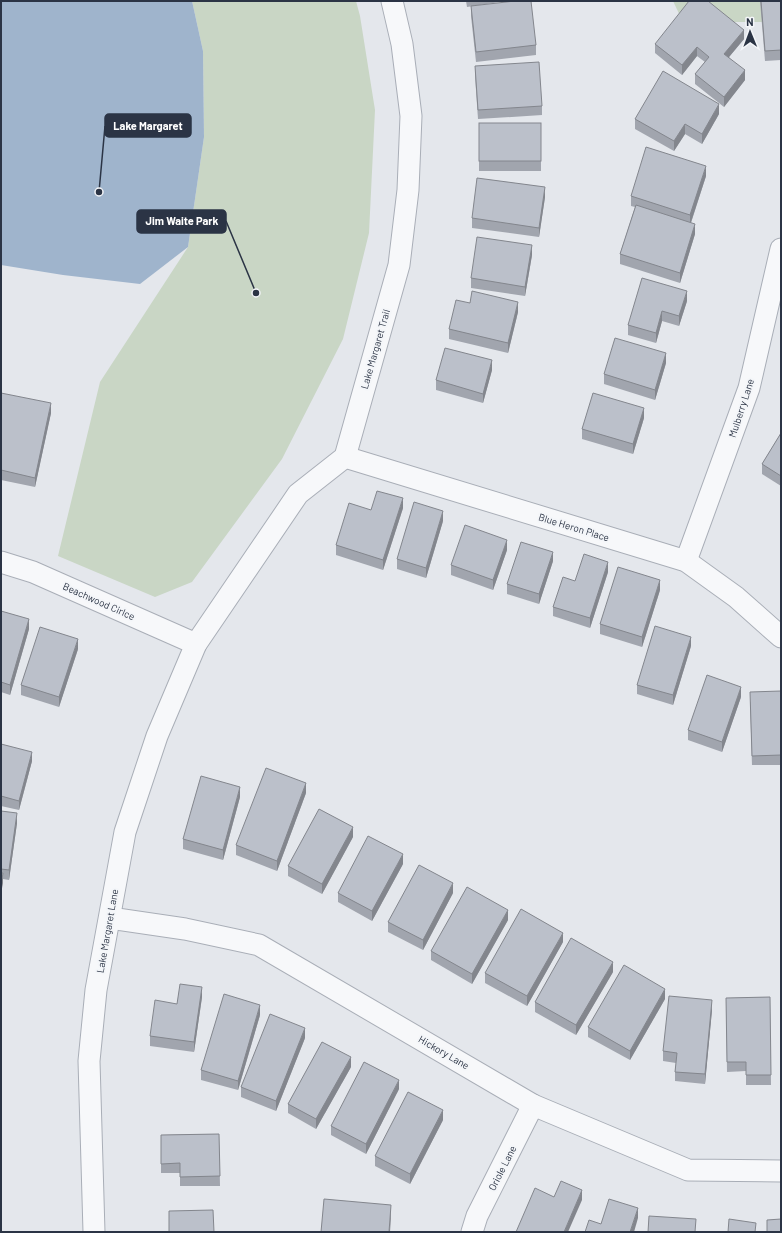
<svg xmlns="http://www.w3.org/2000/svg" width="782" height="1233" font-family="Barlow,sans-serif">
	<style>
		.green { fill: #c9d6c5 }
		.water { fill: #9fb4cc }
		.lines { fill: none; stroke-linecap: round; stroke-linejoin: round }
		.street-casing { stroke: #a9aeb7; stroke-width: 23 }
		.street { stroke: #f7f8fa; stroke-width: 21 }
		.wall { fill: #a1a5ae }
		.shaded-wall { fill: #83868d }
		.building { fill: #bbc0ca; stroke: #83868d }
		.labels { text-anchor: middle; stroke-width: 4; stroke-linejoin: round; paint-order: stroke }
		.street-label { font-size: 10px; fill: #2b3445; stroke: #f4f6f9 }
		.leader { fill: none; stroke: #2b3445; stroke-width: 1.5 }
		.callout-dot { fill: #2b3445; stroke: #f4f6f9; stroke-width: 1.5 }
		.callout { fill: #2b3445; stroke: #2b3445; stroke-width: 1.5 }
		.callout-label { font-size: 11px; text-anchor: middle; font-weight: bold; fill: #fff }
	</style>
	<rect width="100%" height="100%" fill="#e4e7ec"/>
	<g class="green">
		<path d="M 192,1 L 356,1 L 360,16 L 375,110 L 369,233 L 343,339 L 282,459 L 192,582 L 155,597 L 58,556 L 100,382 L 188,247 L 204,137 L 203,51 Z"/>
		<path d="M 673,1 L 781,1 L 781,22 L 683,22 Z"/>
	</g>
	<path class="water" d="M 1,1 L 192,1 L 203,51 L 204,137 L 188,247 L 140,284 L 63,275 L 1,265 Z"/>
	<g class="lines">
		<defs>
			<g id="street">
				<path d="M 345,457 L 686,561 L 736,597 L 781,637"/>
				<path d="M 686,561 L 749,388 L 781,249"/>
				<path d="M 1,562 L 33,572 L 196,644"/>
				<path d="M 110,918 L 185,929 L 259,945 L 533,1105 L 688,1170 L 781,1171"/>
				<path d="M 94,1232 L 89,1061 L 96,990 L 125,832 L 157,736 L 196,644 L 298,494 L 345,457 L 399,265 L 408,190 L 411,116 L 402,44 L 392,1"/>
				<path d="M 472,1232 L 477,1216 L 533,1105"/>
			</g>
		</defs>
		<use href="#street" class="street-casing"/>
		<use href="#street" class="street"/>
	</g>
	<g class="wall">
		<path d="M 466,1 L 506,1 L 467,7 Z"/>
		<path d="M 760,1 L 781,1 L 781,60 L 765,61 Z"/>
		<path d="M 471,6 L 536,45 L 536,55 L 476,62 L 471,16 Z"/>
		<path d="M 744,39 L 729,57 L 745,80 L 724,107 L 695,84 L 695,74 L 705,62 L 697,56 L 682,75 L 655,53 L 655,44 Z"/>
		<path d="M 475,66 L 542,106 L 542,115 L 478,119 L 475,76 Z"/>
		<path d="M 719,114 L 702,144 L 685,134 L 674,151 L 635,129 L 635,119 Z"/>
		<rect x="479" y="123" width="62" height="48"/>
		<path d="M 706,176 L 691,223 L 695,234 L 680,283 L 620,264 L 620,254 L 635,207 L 631,206 L 631,196 Z"/>
		<path d="M 545,197 L 539,237 L 472,228 L 472,218 Z"/>
		<path d="M 532,255 L 525,296 L 471,288 L 471,278 Z"/>
		<path d="M 687,301 L 679,326 L 662,321 L 656,343 L 628,335 L 628,325 Z"/>
		<path d="M 518,312 L 508,353 L 449,339 L 449,329 Z"/>
		<path d="M 666,363 L 655,400 L 604,384 L 604,374 Z"/>
		<path d="M 492,370 L 483,403 L 436,390 L 436,380 Z"/>
		<path d="M 1,393 L 51,413 L 35,487 L 1,480 Z"/>
		<path d="M 644,418 L 633,454 L 582,439 L 582,429 Z"/>
		<path d="M 781,433 L 781,486 L 762,474 L 762,464 Z"/>
		<path d="M 403,508 L 383,570 L 336,555 L 336,545 L 371,510 Z"/>
		<path d="M 443,521 L 426,578 L 397,569 L 397,559 Z"/>
		<path d="M 507,550 L 493,590 L 451,575 L 451,565 Z"/>
		<path d="M 553,561 L 539,604 L 507,594 L 507,584 Z"/>
		<path d="M 608,572 L 590,628 L 553,616 L 553,607 L 575,581 Z"/>
		<path d="M 660,590 L 642,647 L 600,634 L 600,624 Z"/>
		<path d="M 1,611 L 29,629 L 10,695 L 1,692 Z"/>
		<path d="M 691,646 L 673,705 L 637,694 L 637,685 Z"/>
		<path d="M 78,649 L 59,707 L 21,695 L 21,685 Z"/>
		<path d="M 781,691 L 781,765 L 752,765 L 750,702 Z"/>
		<path d="M 741,697 L 722,752 L 688,740 L 688,730 Z"/>
		<path d="M 1,744 L 32,761 L 19,810 L 1,806 Z"/>
		<path d="M 306,793 L 277,871 L 236,855 L 236,845 Z"/>
		<path d="M 240,797 L 223,860 L 183,849 L 183,839 Z"/>
		<path d="M 1,811 L 17,823 L 9,880 L 3,879 L 1,894 Z"/>
		<path d="M 353,837 L 322,894 L 288,876 L 288,866 Z"/>
		<path d="M 403,864 L 372,921 L 338,902 L 338,893 Z"/>
		<path d="M 453,893 L 423,950 L 388,932 L 388,922 Z"/>
		<path d="M 508,920 L 472,984 L 431,960 L 431,951 Z"/>
		<path d="M 563,942 L 527,1006 L 485,983 L 485,973 Z"/>
		<path d="M 613,972 L 576,1035 L 535,1012 L 535,1002 Z"/>
		<path d="M 202,997 L 194,1052 L 150,1046 L 150,1036 Z"/>
		<path d="M 770,997 L 771,1085 L 746,1085 L 746,1071 L 727,1072 L 726,998 Z"/>
		<path d="M 665,999 L 630,1060 L 588,1037 L 588,1027 Z"/>
		<path d="M 712,1010 L 705,1084 L 675,1081 L 675,1072 L 676,1063 L 663,1061 L 663,1051 Z"/>
		<path d="M 260,1015 L 238,1090 L 201,1080 L 201,1070 Z"/>
		<path d="M 305,1038 L 276,1111 L 241,1097 L 241,1087 Z"/>
		<path d="M 351,1067 L 316,1129 L 288,1113 L 288,1104 Z"/>
		<path d="M 399,1089 L 366,1154 L 331,1135 L 331,1126 Z"/>
		<path d="M 443,1120 L 410,1184 L 375,1166 L 375,1156 Z"/>
		<path d="M 219,1134 L 220,1186 L 180,1186 L 180,1173 L 161,1173 L 161,1135 Z"/>
	</g>
	<g class="shaded-wall">
		<path d="M 744,30 L 744,39 L 724,63 L 724,54 Z"/>
		<path d="M 697,47 L 697,56 L 682,75 L 682,65 Z"/>
		<path d="M 745,70 L 745,80 L 724,107 L 724,97 Z"/>
		<path d="M 719,104 L 719,114 L 702,144 L 702,134 Z"/>
		<path d="M 685,124 L 685,134 L 674,151 L 674,141 Z"/>
		<path d="M 706,166 L 706,176 L 690,225 L 690,215 Z"/>
		<path d="M 545,187 L 545,197 L 539,237 L 539,228 Z"/>
		<path d="M 695,224 L 695,234 L 680,283 L 680,273 Z"/>
		<path d="M 532,245 L 532,255 L 525,296 L 525,287 Z"/>
		<path d="M 687,291 L 687,301 L 679,326 L 679,316 Z"/>
		<path d="M 518,302 L 518,312 L 508,353 L 508,343 Z"/>
		<path d="M 662,311 L 662,321 L 656,343 L 656,333 Z"/>
		<path d="M 666,353 L 666,363 L 655,400 L 655,390 Z"/>
		<path d="M 492,360 L 492,370 L 483,403 L 483,394 Z"/>
		<path d="M 51,403 L 51,413 L 35,487 L 35,478 Z"/>
		<path d="M 644,408 L 644,418 L 633,454 L 633,444 Z"/>
		<path d="M 403,498 L 403,508 L 383,570 L 383,560 Z"/>
		<path d="M 443,511 L 443,521 L 426,578 L 426,568 Z"/>
		<path d="M 507,540 L 507,550 L 493,590 L 493,580 Z"/>
		<path d="M 553,552 L 553,561 L 539,604 L 539,594 Z"/>
		<path d="M 608,562 L 608,572 L 590,628 L 590,618 Z"/>
		<path d="M 660,580 L 660,590 L 642,647 L 642,637 Z"/>
		<path d="M 29,619 L 29,629 L 10,695 L 10,685 Z"/>
		<path d="M 691,637 L 691,646 L 673,705 L 673,695 Z"/>
		<path d="M 78,639 L 78,649 L 59,707 L 59,697 Z"/>
		<path d="M 741,687 L 741,697 L 722,752 L 722,742 Z"/>
		<path d="M 32,752 L 32,761 L 19,810 L 19,801 Z"/>
		<path d="M 306,783 L 306,793 L 277,871 L 277,861 Z"/>
		<path d="M 240,787 L 240,797 L 223,860 L 223,850 Z"/>
		<path d="M 17,813 L 17,823 L 9,880 L 9,870 Z"/>
		<path d="M 353,827 L 353,837 L 322,894 L 322,884 Z"/>
		<path d="M 403,854 L 403,864 L 372,921 L 372,911 Z"/>
		<path d="M 3,873 L 3,883 L 1,894 L 1,885 Z"/>
		<path d="M 453,883 L 453,893 L 423,950 L 423,940 Z"/>
		<path d="M 508,910 L 508,920 L 472,984 L 472,974 Z"/>
		<path d="M 563,933 L 563,942 L 527,1006 L 527,996 Z"/>
		<path d="M 613,962 L 613,972 L 576,1035 L 576,1025 Z"/>
		<path d="M 202,987 L 202,997 L 194,1052 L 194,1042 Z"/>
		<path d="M 665,989 L 665,999 L 630,1060 L 630,1051 Z"/>
		<path d="M 712,1000 L 712,1010 L 705,1084 L 705,1074 Z"/>
		<path d="M 260,1005 L 260,1015 L 238,1090 L 238,1081 Z"/>
		<path d="M 305,1028 L 305,1038 L 276,1111 L 276,1101 Z"/>
		<path d="M 351,1057 L 351,1067 L 316,1129 L 316,1119 Z"/>
		<path d="M 399,1080 L 399,1089 L 366,1154 L 366,1144 Z"/>
		<path d="M 443,1110 L 443,1120 L 410,1184 L 410,1174 Z"/>
		<path d="M 582,1190 L 582,1200 L 568,1232 L 564,1232 Z"/>
		<path d="M 391,1205 L 391,1215 L 390,1232 L 389,1232 Z"/>
		<path d="M 638,1208 L 638,1218 L 634,1232 L 630,1232 Z"/>
	</g>
	<g class="building">
		<path d="M 515,1 L 531,1 L 536,45 L 476,52 L 471,6 Z"/>
		<path d="M 689,1 L 708,1 L 744,30 L 724,54 L 745,70 L 724,97 L 695,74 L 709,57 L 697,47 L 682,65 L 655,44 Z"/>
		<path d="M 761,1 L 781,1 L 781,50 L 765,51 Z"/>
		<path d="M 539,62 L 542,106 L 478,110 L 475,66 Z"/>
		<path d="M 663,71 L 719,104 L 702,134 L 685,124 L 674,141 L 635,119 Z"/>
		<rect x="479" y="123" width="62" height="38"/>
		<path d="M 646,147 L 706,166 L 690,215 L 631,196 Z"/>
		<path d="M 477,178 L 545,187 L 539,228 L 472,218 Z"/>
		<path d="M 636,205 L 695,224 L 680,273 L 620,254 Z"/>
		<path d="M 477,237 L 532,245 L 525,287 L 471,278 Z"/>
		<path d="M 642,278 L 687,291 L 679,316 L 662,311 L 656,333 L 628,325 Z"/>
		<path d="M 472,291 L 518,302 L 508,343 L 449,329 L 456,300 L 470,303 Z"/>
		<path d="M 615,338 L 666,353 L 655,390 L 604,374 Z"/>
		<path d="M 445,348 L 492,360 L 483,394 L 436,380 Z"/>
		<path d="M 1,393 L 51,403 L 35,478 L 1,470 Z"/>
		<path d="M 593,393 L 644,408 L 633,444 L 582,429 Z"/>
		<path d="M 781,433 L 781,476 L 762,464 Z"/>
		<path d="M 377,491 L 403,498 L 383,560 L 336,545 L 349,503 L 371,510 Z"/>
		<path d="M 414,502 L 443,511 L 426,568 L 397,559 Z"/>
		<path d="M 465,525 L 507,540 L 493,580 L 451,565 Z"/>
		<path d="M 521,542 L 553,552 L 539,594 L 507,584 Z"/>
		<path d="M 584,554 L 608,562 L 590,618 L 553,607 L 563,577 L 575,581 Z"/>
		<path d="M 618,567 L 660,580 L 642,637 L 600,624 Z"/>
		<path d="M 1,611 L 29,619 L 10,685 L 1,682 Z"/>
		<path d="M 655,626 L 691,637 L 673,695 L 637,685 Z"/>
		<path d="M 40,627 L 78,639 L 59,697 L 21,685 Z"/>
		<path d="M 707,675 L 741,687 L 722,742 L 688,730 Z"/>
		<path d="M 781,691 L 781,755 L 752,756 L 750,692 Z"/>
		<path d="M 1,744 L 32,752 L 19,801 L 1,796 Z"/>
		<path d="M 266,768 L 306,783 L 277,861 L 236,845 Z"/>
		<path d="M 201,776 L 240,787 L 223,850 L 183,839 Z"/>
		<path d="M 319,809 L 353,827 L 322,884 L 288,866 Z"/>
		<path d="M 1,811 L 17,813 L 9,870 L 1,869 Z"/>
		<path d="M 368,836 L 403,854 L 372,911 L 338,893 Z"/>
		<path d="M 419,865 L 453,883 L 423,940 L 388,922 Z"/>
		<path d="M 1,873 L 3,873 L 1,885 Z"/>
		<path d="M 467,887 L 508,910 L 472,974 L 431,951 Z"/>
		<path d="M 521,909 L 563,933 L 527,996 L 485,973 Z"/>
		<path d="M 571,938 L 613,962 L 576,1025 L 535,1002 Z"/>
		<path d="M 624,965 L 665,989 L 630,1051 L 588,1027 Z"/>
		<path d="M 180,984 L 202,987 L 194,1042 L 150,1036 L 155,1000 L 177,1004 Z"/>
		<path d="M 224,994 L 260,1005 L 238,1081 L 201,1070 Z"/>
		<path d="M 669,996 L 712,1000 L 705,1074 L 675,1072 L 677,1053 L 663,1051 Z"/>
		<path d="M 770,997 L 771,1075 L 746,1075 L 746,1062 L 727,1062 L 726,998 Z"/>
		<path d="M 270,1014 L 305,1028 L 276,1101 L 241,1087 Z"/>
		<path d="M 322,1042 L 351,1057 L 316,1119 L 288,1104 Z"/>
		<path d="M 364,1062 L 399,1080 L 366,1144 L 331,1126 Z"/>
		<path d="M 408,1092 L 443,1110 L 410,1174 L 375,1156 Z"/>
		<path d="M 219,1134 L 220,1176 L 180,1177 L 180,1163 L 161,1164 L 161,1135 Z"/>
		<path d="M 561,1181 L 582,1190 L 564,1232 L 516,1232 L 535,1188 L 554,1197 Z"/>
		<path d="M 324,1199 L 391,1205 L 389,1232 L 321,1232 Z"/>
		<path d="M 609,1199 L 638,1208 L 630,1232 L 585,1232 L 589,1220 L 601,1224 Z"/>
		<path d="M 213,1210 L 214,1232 L 169,1232 L 169,1211 Z"/>
		<path d="M 649,1216 L 696,1219 L 695,1232 L 648,1232 Z"/>
		<path d="M 729,1219 L 756,1223 L 755,1232 L 728,1232 Z"/>
		<path d="M 781,1219 L 781,1232 L 767,1232 L 767,1220 Z"/>
	</g>
	<g class="labels">
		<g class="street-label">
			<text transform="translate(375 349) rotate(-74)" y="4">Lake Margaret Trail</text>
			<text transform="translate(741 408) rotate(-72)" y="4">Mulberry Lane</text>
			<text transform="translate(574 527) rotate(17)" y="4">Blue Heron Place</text>
			<text transform="translate(99 601) rotate(24)" y="4">Beachwood Cirlce</text>
			<text transform="translate(107 931) rotate(-80)" y="4">Lake Margaret Lane</text>
			<text transform="translate(444 1052) rotate(30)" y="4">Hickory Lane</text>
			<text transform="translate(502 1168) rotate(-63)" y="4">Oriole Lane</text>
		</g>
	</g>
	<path class="leader" d="M99 192L105 126M256 293L226 221"/>
	<g class="callout-dot">
		<circle cx="99" cy="192" r="4"/>
		<circle cx="256" cy="293" r="4"/>
	</g>
	<g class="callout">
		<rect x="105" y="114" width="86" height="23" rx="4"/>
		<rect x="137" y="210" width="89" height="23" rx="4"/>
	</g>
	<g class="callout-label">
		<text x="148" y="130">Lake Margaret</text>
		<text x="182" y="225">Jim Waite Park</text>
	</g>
	<rect width="782" height="1233" fill="none" stroke="#2b3445" stroke-width="4"/>
	<g transform="translate(750 32) rotate(359)" stroke="#f4f6f9" stroke-width="3" paint-order="stroke">
	<path d="M0-3L7 15L0 10L-7 15Z" fill="#2b3445"/>
	<text y="-6" font-size="11" font-weight="bold" text-anchor="middle" fill="#2b3445">N</text>
	</g>
</svg>
